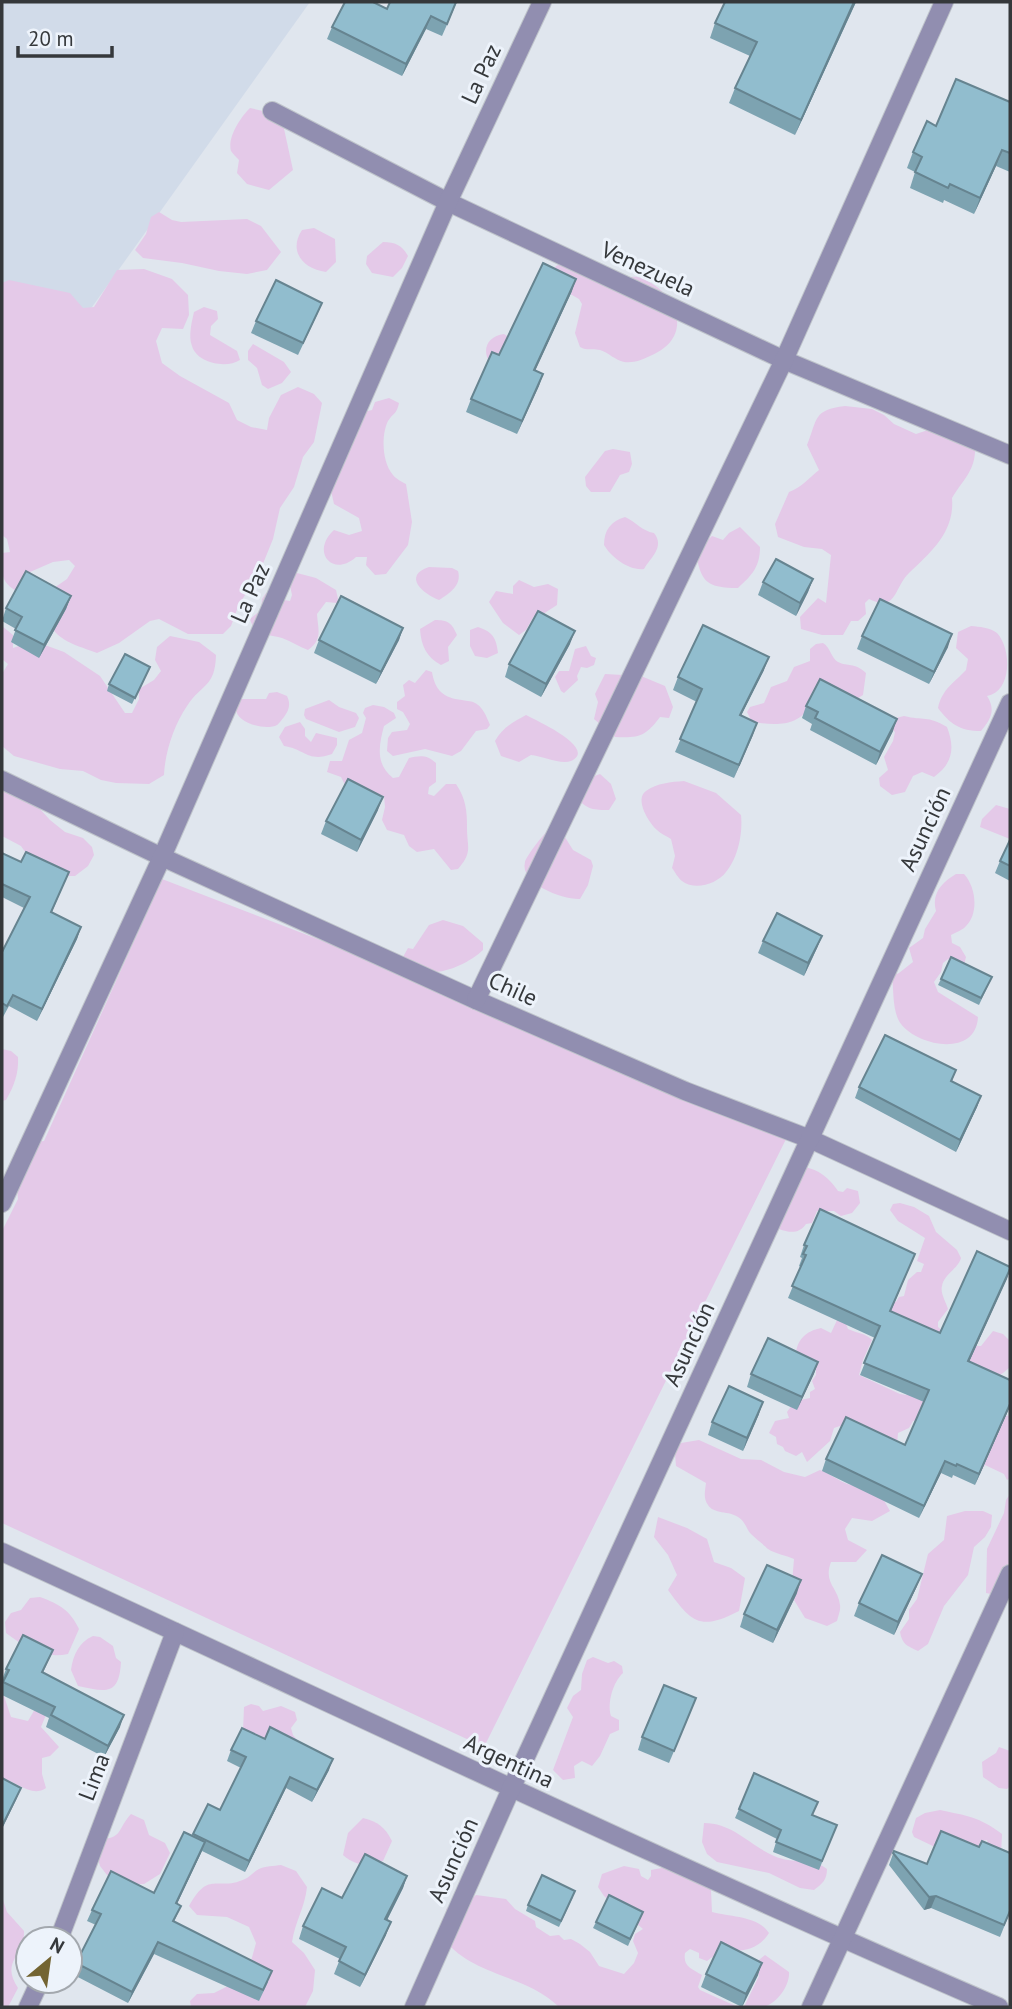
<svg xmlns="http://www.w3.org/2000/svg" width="1012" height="2009" font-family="'PT Sans',sans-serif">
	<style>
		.built { fill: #d1dbe9 }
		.green { fill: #e4c9e8 }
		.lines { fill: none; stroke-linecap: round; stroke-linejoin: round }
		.minor-casing { stroke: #bec3ca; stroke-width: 20 }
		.minor { stroke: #918eb0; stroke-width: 18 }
		.wall { fill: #7da3b1 }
		.shaded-wall { fill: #668490 }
		.building { fill: #91bdce; stroke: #668490; stroke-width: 2 }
		.labels { text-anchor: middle; stroke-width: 6; stroke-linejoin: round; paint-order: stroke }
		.street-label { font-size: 23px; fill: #35383b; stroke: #edf3fb }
	</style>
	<rect width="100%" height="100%" fill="#e0e6ee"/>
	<path class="built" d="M 2,2 L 310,2 L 2,433 Z"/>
	<g class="green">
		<path d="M 250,108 L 281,115 L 293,170 L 269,190 L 247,184 L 237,173 L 239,160 C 236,157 233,154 231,151 C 227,137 241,117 250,108 Z"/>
		<path d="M 159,212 L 172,220 L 181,222 L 247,219 L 261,226 L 281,252 L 267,270 L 247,274 L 219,271 L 182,263 L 143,258 L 135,250 L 146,234 L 151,217 Z"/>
		<path d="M 314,228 L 335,239 L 336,262 L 326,272 C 303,269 288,251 302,230 Z"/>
		<path d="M 383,242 C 395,242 402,245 408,256 L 402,268 L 393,277 L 372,273 L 366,264 L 367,256 Z"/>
		<path d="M 562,263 C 580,268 601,277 620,278 C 627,278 634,275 641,278 C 679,293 695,338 650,356 C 641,360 635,363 624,362 C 615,360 609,353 600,350 C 592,348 587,351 580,347 L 575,333 L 582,304 L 579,299 L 558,287 L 552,273 L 556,266 Z"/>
		<path d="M 144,269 L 172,279 L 188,295 L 189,315 L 183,329 L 162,328 L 156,341 L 162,363 L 180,376 L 229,403 L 237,420 L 251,427 L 267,430 L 269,418 L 281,395 L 298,387 L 314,394 L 322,403 L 314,442 L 303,457 L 294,487 L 280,508 L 273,539 L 258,576 L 239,604 L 231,626 L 223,634 L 188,634 L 159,619 L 150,621 L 119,643 L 97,653 C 80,646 52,641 49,618 C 47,610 50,598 51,590 L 67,579 L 75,566 L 69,560 L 53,562 L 30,572 L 33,584 L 20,593 C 0,582 2,576 2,553 L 10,552 L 7,539 L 2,535 L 2,283 L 9,280 L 70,293 L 83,308 L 94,307 L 117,270 Z"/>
		<path d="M 204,307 L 217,311 L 218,319 L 211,326 L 210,335 L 237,351 L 240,360 C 226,369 197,363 192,346 C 188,336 192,321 194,312 Z"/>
		<path d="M 504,334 L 519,344 L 490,363 C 481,349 488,336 504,334 Z"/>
		<path d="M 253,344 L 284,362 L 291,372 L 282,383 L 268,389 L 262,385 L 257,368 L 248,360 L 248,351 Z"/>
		<path d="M 389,398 L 399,403 C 397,414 393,413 388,421 C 381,435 382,463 393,475 C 396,479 402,482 406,484 L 412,522 L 408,545 L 386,574 L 375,575 L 366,565 L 367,557 L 356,557 C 333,578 310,552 334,530 L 349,535 L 362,531 L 359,518 L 334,504 L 330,486 L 363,412 L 372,410 L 375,402 Z"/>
		<path d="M 845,406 L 872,409 L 884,415 L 894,424 L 916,434 L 946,424 L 975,440 C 977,470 966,475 952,498 C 955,532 931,552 909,573 C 894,587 897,613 869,599 L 865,603 L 866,614 L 858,621 L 851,621 L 843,635 L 822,635 L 801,629 L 800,617 L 818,598 L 826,603 L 831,555 L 822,549 L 804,547 L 778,537 L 775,524 L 789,492 C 802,487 808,479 819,470 L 807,445 C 818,418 813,410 845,406 Z"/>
		<path d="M 613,449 L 630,452 L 632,464 L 629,472 L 620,475 L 610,492 L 591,492 L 586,486 L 585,477 L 605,451 Z"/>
		<path d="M 625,517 C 636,522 642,531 654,533 C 665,547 651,557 644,569 C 629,571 611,557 604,545 C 604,530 611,521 625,517 Z"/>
		<path d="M 740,527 L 760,547 C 760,567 752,575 738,588 C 707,588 700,582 696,551 L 712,536 L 723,540 L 729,533 Z"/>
		<path d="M 429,567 L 452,568 L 458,571 C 462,585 450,593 439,600 C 423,594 402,576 429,567 Z"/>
		<path d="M 297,573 L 316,578 L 336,590 L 338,599 L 337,603 L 326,602 L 317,614 C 318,630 323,639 308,650 C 299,647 291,641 282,638 C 269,635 254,635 250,619 L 261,610 L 262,599 L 266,593 L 281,595 L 284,600 L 290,601 L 292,595 L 289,581 Z"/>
		<path d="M 519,580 L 534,587 L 548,584 L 558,589 L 557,605 L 540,616 L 534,616 L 526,630 L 519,635 L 503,623 L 489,602 L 496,591 L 513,594 L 513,586 Z"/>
		<path d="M 435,620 C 448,620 452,623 457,635 L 448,647 L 449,661 L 441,665 C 426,657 421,645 420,629 Z"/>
		<path d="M 2,626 L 13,635 L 13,648 L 34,641 L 64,652 L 100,676 L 125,713 L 132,713 L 139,699 L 139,689 L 154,680 L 161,671 L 155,660 L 157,647 L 170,636 L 199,642 L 216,655 C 215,688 202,683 187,706 C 174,725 165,752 164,775 L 149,784 L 116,783 L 101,780 L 83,771 L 60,769 L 14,756 L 2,746 L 2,674 L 8,664 L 2,659 Z"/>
		<path d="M 971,626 C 980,627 989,627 997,633 C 1012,649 1012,692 987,696 C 996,710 991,719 981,731 C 960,731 950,724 938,708 C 942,689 954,683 966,670 L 968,659 L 956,648 L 958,632 Z"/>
		<path d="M 478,627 C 493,632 496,638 498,653 L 487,658 L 475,656 L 470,646 L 470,630 Z"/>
		<path d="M 823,643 C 831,648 831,658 838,662 C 848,667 854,662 866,673 L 863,695 L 855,700 L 816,685 L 809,699 L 810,705 C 798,728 774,725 752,722 L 747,712 L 750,707 L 764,703 L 771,687 L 787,681 L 794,667 L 810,661 L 810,649 L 816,644 Z"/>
		<path d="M 586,646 L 591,656 L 596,658 L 594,665 L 587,668 L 581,667 L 577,676 L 578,680 L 564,693 L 561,691 L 555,677 L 559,671 L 569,671 L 575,649 Z"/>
		<path d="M 426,670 L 432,672 C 435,690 443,698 462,700 C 464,701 472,701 473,702 C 483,706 486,716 490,725 L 487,729 L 476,731 L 461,751 L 452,756 L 425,749 L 393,756 L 387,751 L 388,738 L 392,732 L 407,730 L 410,724 L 403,712 L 397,709 L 397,702 L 405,696 L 403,685 L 409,680 L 415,683 Z"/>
		<path d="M 605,674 L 641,676 L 665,686 L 673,707 L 669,718 L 660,717 C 645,737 639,738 615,737 L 594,719 L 598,702 L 595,694 Z"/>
		<path d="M 277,692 L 287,696 C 291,704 289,710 284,717 C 282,719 279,724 277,725 C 264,732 223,720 240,699 L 266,699 L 269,693 Z"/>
		<path d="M 329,700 L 339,707 L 356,713 L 359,718 L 355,727 L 339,732 L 306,719 L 304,715 L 305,709 Z"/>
		<path d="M 373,705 L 384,707 L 394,713 L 396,718 L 384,726 C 379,745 375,764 393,778 L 399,777 L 409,758 C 420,755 428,755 436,763 L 436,782 L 429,787 L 428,794 L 434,796 L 446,784 L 456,784 C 466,799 467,811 467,828 C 467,847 473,852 458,869 L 451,870 L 434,849 L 417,852 L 409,846 L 404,835 L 387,830 L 382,820 L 385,807 L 384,796 L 380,795 L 376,798 L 347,789 L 341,777 L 327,772 L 330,761 L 342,761 L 349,740 L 362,733 L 366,718 L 363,713 L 365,708 Z"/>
		<path d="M 526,715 C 533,719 599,748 571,761 C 561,765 542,756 531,755 L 519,762 L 501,756 L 495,741 C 502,728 513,722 526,715 Z"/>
		<path d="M 904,716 C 924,721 927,715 947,727 C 955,748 953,763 934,777 L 922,772 L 913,776 L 905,792 L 892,795 L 880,786 L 879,778 L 888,770 L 884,757 L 893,741 L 895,732 L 892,729 L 896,718 Z"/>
		<path d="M 300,722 L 305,729 L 305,736 L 311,742 L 316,733 L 337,738 L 337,745 L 332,754 C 308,763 305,749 284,746 L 279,737 L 285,727 Z"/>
		<path d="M 600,774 L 611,784 L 616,799 L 609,810 C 594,810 587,810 576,797 L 589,778 Z"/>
		<path d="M 684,781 L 716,793 L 741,815 C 743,833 738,858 726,872 C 717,884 695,891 682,881 C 678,878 675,872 672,868 L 675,856 L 671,839 C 667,836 661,834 657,830 C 649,823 634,799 646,791 C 657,783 671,782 684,781 Z"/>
		<path d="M 2,790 L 39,808 L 50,820 L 65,832 L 83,838 L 92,847 L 94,855 L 88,866 L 75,876 L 68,876 L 30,859 L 21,846 L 2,836 Z"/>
		<path d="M 996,805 L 1010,809 L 1010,839 L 980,827 L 982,819 Z"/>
		<path d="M 548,831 L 563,834 L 573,850 L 591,860 L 593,866 L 588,885 L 580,899 C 564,900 519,884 525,862 C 526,857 543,834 548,831 Z"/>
		<path d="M 956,874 L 964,874 C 976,887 979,913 966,926 C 963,930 956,932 951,935 L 952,943 L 960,947 L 966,957 L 964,965 L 948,959 L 943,963 L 941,972 L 934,982 L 938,992 L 978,1017 C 976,1057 919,1047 901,1024 C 892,1012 894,991 892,976 L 899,973 L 913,962 L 909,948 L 923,938 L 925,929 L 936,911 C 931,894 942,882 956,874 Z"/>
		<path d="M 162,879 L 794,1123 L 484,1747 L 2,1523 L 2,1231 L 18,1199 L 17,1187 L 24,1143 L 44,1141 Z"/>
		<path d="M 443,920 L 463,926 L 483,943 L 483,950 C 464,968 420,986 403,957 L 408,948 L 413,949 L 429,925 Z"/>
		<path d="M 2,1049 L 11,1051 L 18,1057 C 19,1073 14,1086 6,1100 L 2,1101 Z"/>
		<path d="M 803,1167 C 819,1169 829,1178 838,1191 L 843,1192 L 847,1188 L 858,1191 L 860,1203 L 852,1213 L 841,1216 L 834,1211 L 817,1211 L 812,1223 L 806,1224 C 799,1234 790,1233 779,1229 L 774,1218 Z"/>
		<path d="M 900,1203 L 914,1207 L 929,1216 L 936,1232 L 957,1250 L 961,1258 C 958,1269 944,1274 942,1286 C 940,1293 946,1302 948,1309 L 938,1322 L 938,1327 C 948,1337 967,1346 981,1346 L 993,1331 L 1003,1334 L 1010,1341 L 1010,1367 L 1003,1373 L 922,1419 L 913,1421 L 909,1428 L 898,1433 L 897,1445 L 840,1426 L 834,1428 L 830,1441 L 807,1462 L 802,1452 L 796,1456 L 785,1451 L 783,1447 L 777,1444 L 776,1437 L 769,1433 L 775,1421 L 789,1418 L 787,1412 L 795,1401 L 810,1398 L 810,1392 L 815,1389 L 812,1381 L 816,1375 L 816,1370 L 796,1356 C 796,1340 806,1331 821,1328 L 831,1333 L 838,1318 L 846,1324 L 848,1329 C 856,1333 866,1333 872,1340 L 863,1360 L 859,1375 L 900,1394 L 906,1395 L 909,1393 L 890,1322 L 891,1302 L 896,1302 L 899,1297 L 904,1296 L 908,1280 L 917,1272 L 921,1272 L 924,1264 L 917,1261 L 925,1238 L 898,1221 L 890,1210 L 893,1204 Z"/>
		<path d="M 995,1412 L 1008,1416 L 1010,1414 L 1010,1478 L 1007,1480 L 1004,1474 L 985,1465 L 977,1478 Z"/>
		<path d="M 699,1440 L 741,1459 L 761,1460 L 784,1472 L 805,1477 L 820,1470 C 829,1473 836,1479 845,1483 C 850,1486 870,1488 878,1490 L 890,1511 L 872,1521 L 852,1518 L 845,1529 L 848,1540 L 867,1550 L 856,1562 L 831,1562 C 823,1583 838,1587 840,1605 C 841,1610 838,1616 837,1621 L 827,1626 L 805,1618 L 791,1595 L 794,1559 C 786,1555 775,1554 768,1549 C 764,1545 756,1539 751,1534 C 746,1529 746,1522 738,1517 C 730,1511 713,1514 708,1505 C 703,1498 705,1491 706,1483 L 676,1466 L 675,1453 L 681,1443 Z"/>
		<path d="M 1010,1494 L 1010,1598 L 986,1593 L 987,1549 L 1004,1513 L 1006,1500 Z"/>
		<path d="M 965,1511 L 983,1511 L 992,1515 L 991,1527 L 985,1537 L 974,1547 L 968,1575 L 944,1606 L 928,1644 L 918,1651 C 907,1646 902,1644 900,1632 L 909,1619 L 909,1610 L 917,1599 L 928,1554 L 944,1540 L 947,1516 Z"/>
		<path d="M 658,1517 L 687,1528 L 707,1539 L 714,1562 L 731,1568 L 745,1578 L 739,1611 C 700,1631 692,1623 668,1590 L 677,1575 L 668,1555 L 654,1537 Z"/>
		<path d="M 40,1597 C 59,1604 70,1610 79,1629 L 68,1654 C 44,1659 26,1648 6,1633 L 5,1622 L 11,1613 L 21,1610 L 30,1598 Z"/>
		<path d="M 93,1636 L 100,1637 L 113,1646 L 116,1658 L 121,1662 C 119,1696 106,1692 78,1686 L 71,1670 C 73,1655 79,1642 93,1636 Z"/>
		<path d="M 593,1657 L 608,1663 L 614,1661 L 622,1666 L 623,1673 C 613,1682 607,1703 611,1716 L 619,1720 L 619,1730 L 610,1734 L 600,1756 L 592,1766 L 582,1761 L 574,1766 L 575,1778 L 563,1780 L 553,1770 L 573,1717 L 567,1708 L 573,1696 L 581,1690 L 582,1674 L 587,1660 Z"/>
		<path d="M 2,1690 L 11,1717 L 28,1721 L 35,1709 L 48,1710 L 41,1727 L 59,1747 L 50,1756 L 42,1758 L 42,1774 L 46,1788 C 32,1798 17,1782 2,1778 Z"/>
		<path d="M 251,1704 L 259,1706 L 263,1711 L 281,1706 L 295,1712 L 297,1720 L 291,1728 L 293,1735 L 302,1746 L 298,1751 L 243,1731 L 244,1707 Z"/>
		<path d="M 999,1747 L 1010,1751 L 1010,1786 L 1007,1789 L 999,1788 L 983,1777 L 982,1762 L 996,1753 Z"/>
		<path d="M 940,1810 C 967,1816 978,1816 1002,1834 L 1001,1855 L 990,1855 L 987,1840 L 982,1841 L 978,1850 L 937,1859 L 931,1855 L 935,1847 L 914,1837 L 912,1832 L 916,1818 L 925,1813 Z"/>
		<path d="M 131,1814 L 144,1820 L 149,1835 L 165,1843 L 170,1853 L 160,1874 L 144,1884 L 134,1884 L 107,1875 L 100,1866 L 98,1859 L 99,1839 C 123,1839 117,1829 131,1814 Z"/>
		<path d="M 363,1818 C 378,1822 385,1827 392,1841 L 383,1861 C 367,1866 357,1867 343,1855 L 348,1833 Z"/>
		<path d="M 704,1823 C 733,1823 749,1845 774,1856 C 794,1865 810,1856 827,1869 C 827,1880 822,1884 814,1890 L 800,1888 L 769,1873 L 717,1862 L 707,1854 L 702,1842 Z"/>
		<path d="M 281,1865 L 296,1871 L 307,1887 C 305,1907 295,1922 292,1942 L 304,1953 L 315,1970 L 313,1991 L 305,2007 L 191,2007 L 190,2001 L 197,1994 L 214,1993 L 230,1985 L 251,1961 L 256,1943 L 249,1927 L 227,1917 L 197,1915 L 189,1906 C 209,1869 218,1892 245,1879 C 250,1877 254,1871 259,1869 C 265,1866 274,1866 281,1865 Z"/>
		<path d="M 624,1866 L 639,1869 L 641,1876 L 648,1880 L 651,1876 L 651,1870 L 667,1867 L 707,1881 L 711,1890 L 712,1912 C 731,1917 758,1916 769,1933 C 752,1960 728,1944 707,1961 L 699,1958 L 699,1953 L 690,1949 L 685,1953 C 683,1967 691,1968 702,1975 L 698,1987 L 700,1990 L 738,2007 L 559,2007 C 526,1974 473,1977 444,1939 L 447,1923 L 446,1909 L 458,1898 L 470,1900 L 476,1895 L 506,1899 L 515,1909 L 535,1921 L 536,1927 L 550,1936 L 559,1935 L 564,1940 L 571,1939 L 580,1944 L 590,1952 L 599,1966 L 624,1974 L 634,1963 L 638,1953 L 633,1941 L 635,1934 L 643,1929 L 604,1896 L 598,1887 L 602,1874 Z"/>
		<path d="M 2,1897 L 7,1912 L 24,1931 C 25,1957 0,1960 18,1988 L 8,2007 L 2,2007 Z"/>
		<path d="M 765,1955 L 789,1972 C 790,1986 776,2005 762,2007 C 757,2008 750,2007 744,2007 L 759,1976 L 754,1964 Z"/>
	</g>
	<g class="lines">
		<defs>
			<g id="minor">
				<path d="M 272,111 L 448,202 L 784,360 L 1010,455"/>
				<path d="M 2,780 L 162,857 L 476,1000 L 685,1091 L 810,1139 L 1010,1231"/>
				<path d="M 476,1000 L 784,360 L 944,2"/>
				<path d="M 2,1203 L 162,857 L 448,202 L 542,2"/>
				<path d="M 2,1552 C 334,1704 663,1862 999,2007"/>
				<path d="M 59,1939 L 175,1632"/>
				<path d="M 28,2007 L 40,1981"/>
				<path d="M 414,2007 L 511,1789 L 1010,703"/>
				<path d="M 811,2007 L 1010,1574"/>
			</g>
		</defs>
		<use href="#minor" class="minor-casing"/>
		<use href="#minor" class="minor"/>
	</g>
	<g class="wall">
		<path d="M 457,2 L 442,36 L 426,29 L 402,76 L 327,39 L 332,27 L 387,9 Z"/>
		<path d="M 856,2 L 795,135 L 729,103 L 735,88 L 750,56 L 710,38 L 715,23 Z"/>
		<path d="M 1010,102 L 1010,172 L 996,166 L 974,214 L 944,200 L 943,203 L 910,188 L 915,172 L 907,168 L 913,152 L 936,126 Z"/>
		<path d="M 572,291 L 535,370 L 543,374 L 517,434 L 466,412 L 471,399 L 499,355 Z"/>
		<path d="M 322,303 L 317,315 L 298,355 L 251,333 L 256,321 Z"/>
		<path d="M 813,579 L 808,592 L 796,616 L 758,595 L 763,582 Z"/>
		<path d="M 71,596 L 66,609 L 39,658 L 11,642 L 16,629 L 2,621 L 6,608 Z"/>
		<path d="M 403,628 L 399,640 L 376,684 L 314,653 L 319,640 Z"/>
		<path d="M 862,636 L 948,647 L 929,684 L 857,649 Z"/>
		<path d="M 570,644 L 541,697 L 505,677 L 509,664 Z"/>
		<path d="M 150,667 L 132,704 L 107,691 L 109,684 Z"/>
		<path d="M 764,670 L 741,716 L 757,723 L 734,778 L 675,752 L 697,702 L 673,690 L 678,677 Z"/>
		<path d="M 806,706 L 893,731 L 876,765 L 810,730 L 812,724 L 802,718 Z"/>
		<path d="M 378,810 L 357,852 L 321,834 L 326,821 Z"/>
		<path d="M 1010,840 L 1010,881 L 995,873 L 1000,861 Z"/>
		<path d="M 2,853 L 21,862 L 69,872 L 52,912 L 81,927 L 77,939 L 37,1021 L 9,1006 L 3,1017 L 2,1017 L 2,952 L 24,908 L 2,897 Z"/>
		<path d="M 822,936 L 817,948 L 804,976 L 758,953 L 763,941 Z"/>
		<path d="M 992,977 L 979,1005 L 938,985 L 941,979 Z"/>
		<path d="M 956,1070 L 952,1081 L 981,1096 L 977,1107 L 956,1152 L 855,1098 L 859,1087 Z"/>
		<path d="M 804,1245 L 915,1254 L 891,1311 L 940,1333 L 1010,1270 L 969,1362 L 1010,1380 L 1010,1406 L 975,1485 L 953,1475 L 952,1478 L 941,1473 L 919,1518 L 822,1471 L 826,1459 L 905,1445 L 924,1402 L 860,1375 L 875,1338 L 788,1298 L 801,1267 L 799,1266 L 802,1258 L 800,1257 Z"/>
		<path d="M 818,1362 L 797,1410 L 747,1387 L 751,1374 Z"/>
		<path d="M 759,1414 L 743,1451 L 708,1435 L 712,1422 Z"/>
		<path d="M 917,1586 L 894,1635 L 854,1616 L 859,1603 Z"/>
		<path d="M 797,1593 L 773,1643 L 740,1627 L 744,1614 Z"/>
		<path d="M 53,1650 L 43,1673 L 120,1727 L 104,1757 L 46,1727 L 49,1718 L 2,1695 L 2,1684 L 3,1681 L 2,1680 L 6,1669 Z"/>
		<path d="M 691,1711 L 669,1763 L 638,1750 L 642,1737 Z"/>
		<path d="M 231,1750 L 329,1770 L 312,1802 L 286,1788 L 245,1872 L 202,1851 L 177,1904 L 181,1906 L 174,1922 L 268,1982 L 259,2001 L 154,1954 L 128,2003 L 72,1974 L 76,1963 L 96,1925 L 87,1921 L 92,1910 L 154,1893 L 193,1836 L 208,1804 L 220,1810 L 241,1768 L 227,1761 Z"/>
		<path d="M 739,1809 L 813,1815 L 833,1835 L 819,1870 L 773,1852 L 777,1839 L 735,1818 Z"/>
		<path d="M 979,1847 L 1010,1853 L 1010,1912 L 1000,1937 L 931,1908 L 924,1910 L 889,1865 L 894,1851 L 927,1864 Z"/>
		<path d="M 407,1876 L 403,1888 L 387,1920 L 386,1935 L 360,1987 L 334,1974 L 340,1959 L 299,1939 L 303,1926 L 342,1898 Z"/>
		<path d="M 573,1897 L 559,1927 L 526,1911 L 528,1905 Z"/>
		<path d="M 643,1912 L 628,1946 L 593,1928 L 596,1922 Z"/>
		<path d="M 706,1974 L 758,1975 L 742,2007 L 701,1987 Z"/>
	</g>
	<g class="shaded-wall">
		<path d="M 854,2 L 856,2 L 795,135 L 801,120 Z"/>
		<path d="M 431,16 L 426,29 L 402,76 L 406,64 Z"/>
		<path d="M 1002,150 L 996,166 L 974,214 L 980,198 Z"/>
		<path d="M 576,279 L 572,291 L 530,382 L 534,370 Z"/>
		<path d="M 543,374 L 539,386 L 517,434 L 522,421 Z"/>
		<path d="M 813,579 L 808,592 L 796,616 L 800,603 Z"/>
		<path d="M 71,596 L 66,609 L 39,658 L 44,645 Z"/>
		<path d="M 403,628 L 399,640 L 376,684 L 381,672 Z"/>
		<path d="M 575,631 L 570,644 L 541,697 L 546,684 Z"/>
		<path d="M 952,634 L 948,647 L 929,684 L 934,672 Z"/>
		<path d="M 769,657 L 764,670 L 735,727 L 740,715 Z"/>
		<path d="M 897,719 L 893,731 L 876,765 L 880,752 Z"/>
		<path d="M 757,723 L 753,735 L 734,778 L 739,765 Z"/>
		<path d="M 383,797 L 378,810 L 357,852 L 361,840 Z"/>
		<path d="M 81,927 L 77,939 L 37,1021 L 42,1009 Z"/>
		<path d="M 822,936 L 817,948 L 804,976 L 808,963 Z"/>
		<path d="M 981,1096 L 977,1107 L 956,1152 L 960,1140 Z"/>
		<path d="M 1010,1269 L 1007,1279 L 964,1373 L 968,1361 Z"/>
		<path d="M 818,1362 L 814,1374 L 797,1410 L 802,1397 Z"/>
		<path d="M 763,1402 L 759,1414 L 743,1451 L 747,1438 Z"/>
		<path d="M 1010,1404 L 1010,1406 L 975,1485 L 979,1474 Z"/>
		<path d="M 945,1461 L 941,1473 L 919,1518 L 924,1506 Z"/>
		<path d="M 922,1574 L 917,1586 L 894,1635 L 898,1622 Z"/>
		<path d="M 801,1580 L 797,1593 L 773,1643 L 777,1630 Z"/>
		<path d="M 124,1715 L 120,1727 L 104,1757 L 108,1746 Z"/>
		<path d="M 333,1759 L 329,1770 L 312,1802 L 317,1790 Z"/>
		<path d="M 290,1777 L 286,1788 L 245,1872 L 249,1861 Z"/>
		<path d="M 21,1788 L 16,1800 L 2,1829 L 3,1824 Z"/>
		<path d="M 205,1842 L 201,1853 L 172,1914 L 176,1903 Z"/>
		<path d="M 407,1876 L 403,1888 L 381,1932 L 385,1919 Z"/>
		<path d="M 936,1896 L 931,1908 L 924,1910 L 929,1897 Z"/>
		<path d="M 391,1922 L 386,1935 L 360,1987 L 365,1975 Z"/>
		<path d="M 158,1942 L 154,1954 L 128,2003 L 132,1992 Z"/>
		<path d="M 762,1963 L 758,1975 L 742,2007 L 746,1994 Z"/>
	</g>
	<g class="building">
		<path d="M 345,2 L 373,2 L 387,9 L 390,2 L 456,2 L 447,24 L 431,16 L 406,64 L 332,27 Z"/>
		<path d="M 725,2 L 854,2 L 801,120 L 735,88 L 757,42 L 715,23 Z"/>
		<path d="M 956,79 L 1010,102 L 1010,153 L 1002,150 L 980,198 L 950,184 L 948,188 L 915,172 L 922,157 L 913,152 L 927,121 L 936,126 Z"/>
		<path d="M 543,263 L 576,279 L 534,370 L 543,374 L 522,421 L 471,399 L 492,352 L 499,355 Z"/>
		<path d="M 276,280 L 322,303 L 303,343 L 256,321 Z"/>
		<path d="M 776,559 L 813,579 L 800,603 L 763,582 Z"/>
		<path d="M 26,571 L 71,596 L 44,645 L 15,630 L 22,617 L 6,608 Z"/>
		<path d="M 341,596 L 403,628 L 381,672 L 319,640 Z"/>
		<path d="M 880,599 L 952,634 L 934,672 L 862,636 Z"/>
		<path d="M 538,611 L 575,631 L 546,684 L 509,664 Z"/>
		<path d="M 703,625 L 769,657 L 740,715 L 757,723 L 739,765 L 680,739 L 702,689 L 678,677 Z"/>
		<path d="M 125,654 L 150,667 L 135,698 L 109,684 Z"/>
		<path d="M 820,679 L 897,719 L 880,752 L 815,718 L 818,712 L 806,706 Z"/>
		<path d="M 348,779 L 383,797 L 361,840 L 326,821 Z"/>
		<path d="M 1010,840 L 1010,866 L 1000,861 Z"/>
		<path d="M 26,852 L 69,872 L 51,912 L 81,927 L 42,1009 L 13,995 L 7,1006 L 2,1003 L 2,952 L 30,897 L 2,884 L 2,853 L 21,862 Z"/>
		<path d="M 777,913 L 822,936 L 808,963 L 763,941 Z"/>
		<path d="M 951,957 L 992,977 L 981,998 L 941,979 Z"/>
		<path d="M 885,1035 L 956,1070 L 951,1081 L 981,1096 L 960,1140 L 859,1087 Z"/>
		<path d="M 820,1209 L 915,1254 L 890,1311 L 940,1333 L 977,1251 L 1010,1267 L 1010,1269 L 968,1361 L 1010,1380 L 1010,1404 L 979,1474 L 957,1464 L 956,1466 L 945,1461 L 924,1506 L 826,1459 L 846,1417 L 905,1445 L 929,1390 L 864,1363 L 880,1326 L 792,1286 L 806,1255 L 803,1254 L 807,1246 L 804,1245 Z"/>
		<path d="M 768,1338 L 818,1362 L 802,1397 L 751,1374 Z"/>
		<path d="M 729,1386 L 763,1402 L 747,1438 L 712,1422 Z"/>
		<path d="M 882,1555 L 922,1574 L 898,1622 L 859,1603 Z"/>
		<path d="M 767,1565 L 801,1580 L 777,1630 L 744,1614 Z"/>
		<path d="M 23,1635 L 53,1650 L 42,1672 L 124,1715 L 108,1746 L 51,1715 L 55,1707 L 3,1682 L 9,1670 L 6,1669 Z"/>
		<path d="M 664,1685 L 696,1698 L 674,1751 L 642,1737 Z"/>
		<path d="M 270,1727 L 333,1759 L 317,1790 L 290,1777 L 249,1861 L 193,1834 L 208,1804 L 220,1810 L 246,1757 L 231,1750 L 242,1728 L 265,1739 Z"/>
		<path d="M 754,1773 L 818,1802 L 812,1815 L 837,1825 L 822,1861 L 776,1842 L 781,1830 L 739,1809 Z"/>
		<path d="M 2,1778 L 21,1788 L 3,1824 L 2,1823 Z"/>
		<path d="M 941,1831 L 979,1847 L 982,1841 L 1010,1853 L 1010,1911 L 1004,1925 L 936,1896 L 929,1897 L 893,1853 L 894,1851 L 927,1864 Z"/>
		<path d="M 184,1832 L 205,1842 L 176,1903 L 181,1906 L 173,1921 L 272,1971 L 263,1990 L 158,1942 L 132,1992 L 76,1963 L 101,1914 L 92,1910 L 111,1871 L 154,1893 Z"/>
		<path d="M 365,1854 L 407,1876 L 385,1919 L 391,1922 L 365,1975 L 339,1961 L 346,1947 L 303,1926 L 322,1888 L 342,1898 Z"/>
		<path d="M 542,1875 L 575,1891 L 561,1921 L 528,1905 Z"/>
		<path d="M 609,1895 L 643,1912 L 630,1939 L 596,1922 Z"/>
		<path d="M 721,1942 L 762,1963 L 746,1994 L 706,1974 Z"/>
	</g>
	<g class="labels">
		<g class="street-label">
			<text transform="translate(481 74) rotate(-65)" y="8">La Paz</text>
			<text transform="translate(648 269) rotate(25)" y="8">Venezuela</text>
			<text transform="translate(250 593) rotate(-66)" y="8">La Paz</text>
			<text transform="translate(925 829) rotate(-65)" y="8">Asunción</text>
			<text transform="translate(513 989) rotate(24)" y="8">Chile</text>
			<text transform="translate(689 1344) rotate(-65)" y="8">Asunción</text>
			<text transform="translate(509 1761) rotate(25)" y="8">Argentina</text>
			<text transform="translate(94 1777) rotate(-69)" y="8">Lima</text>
			<text transform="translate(453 1860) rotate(-66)" y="8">Asunción</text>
		</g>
	</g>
	<rect width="1012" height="2009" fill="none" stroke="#35383b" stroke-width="7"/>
	<g transform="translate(49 1960) rotate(29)"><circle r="33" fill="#edf3fb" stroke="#a3a8ae" stroke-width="2"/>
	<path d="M0-5L12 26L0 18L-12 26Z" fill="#736432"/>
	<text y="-10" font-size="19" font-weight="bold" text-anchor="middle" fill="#35383b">N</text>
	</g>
	<path d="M18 46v10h94v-10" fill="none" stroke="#35383b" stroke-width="3.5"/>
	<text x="28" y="46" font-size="21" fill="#35383b" stroke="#edf3fb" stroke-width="5" paint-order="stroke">20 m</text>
</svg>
